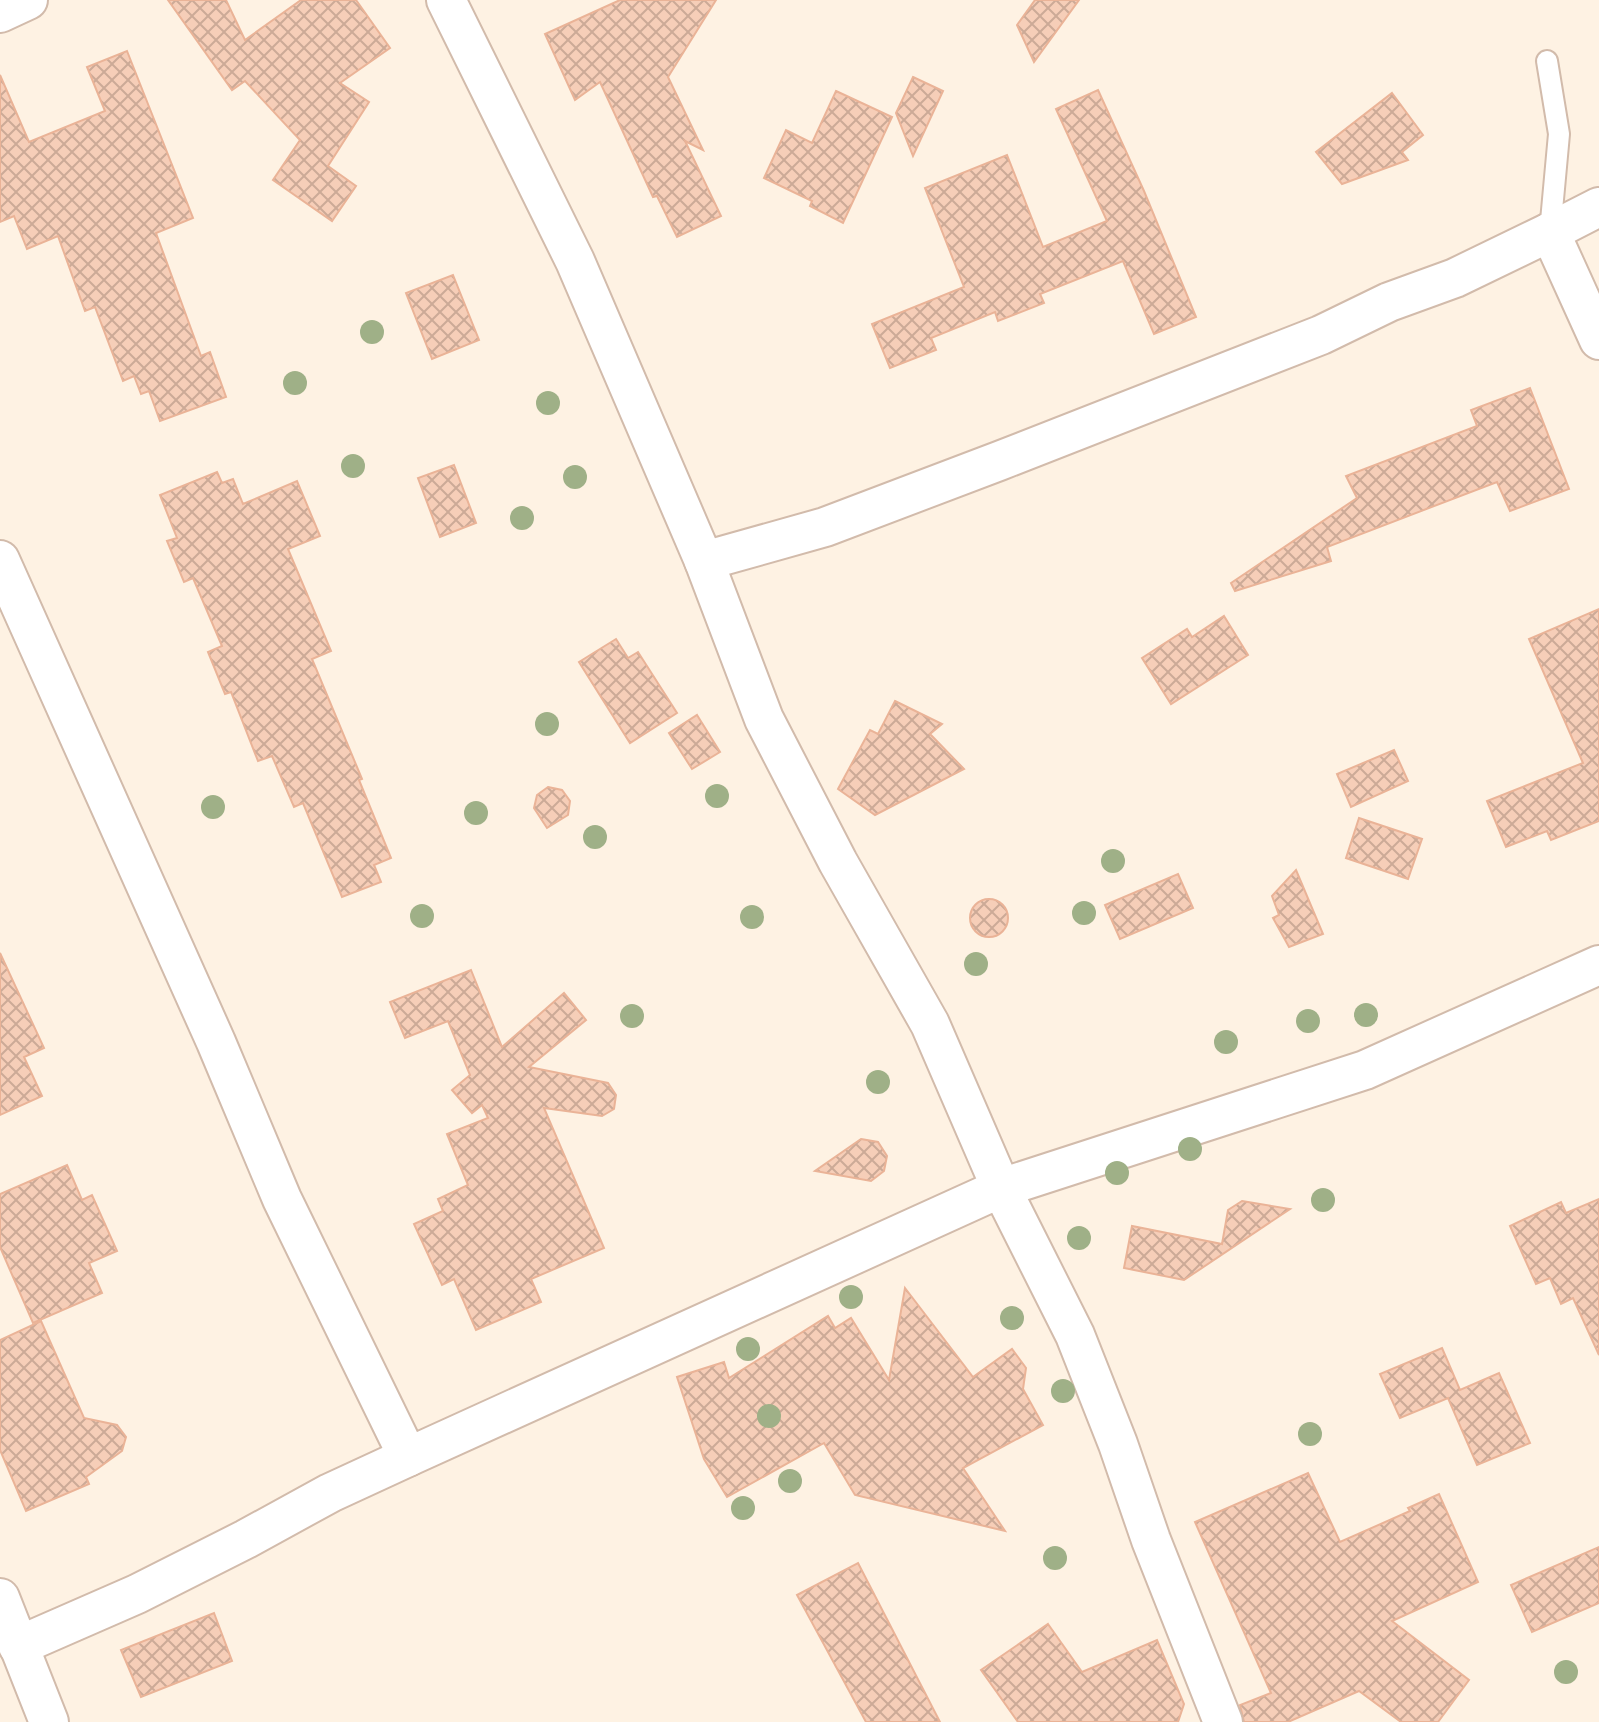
<svg xmlns="http://www.w3.org/2000/svg" width="1599" height="1722" font-family="'Alegreya Sans',sans-serif">
	<style>
		.building { fill: url(#building-cross-hatch); stroke: #eab397; stroke-width: 2 }
		.lines { fill: none; stroke-linecap: round; stroke-linejoin: round }
		.lane-casing { stroke: #d2bbab; stroke-width: 24 }
		.street-casing { stroke: #d2bbab; stroke-width: 42 }
		.lane { stroke: #fff; stroke-width: 20 }
		.street { stroke: #fff; stroke-width: 38 }
		.tree { fill: #9fb087 }
	</style>
	<defs>
		<pattern id="building-cross-hatch" width="8" height="8" patternUnits="userSpaceOnUse" patternTransform="scale(2)"><rect width="8" height="8" fill="#f6ceb8"/><path d="M0 0l8 8M0 8l8-8" fill="none" stroke="#ccaa97"/></pattern>
	</defs>
	<rect width="100%" height="100%" fill="#fef2e3"/>
	<g class="building">
		<path d="M 168,0 L 226,0 L 245,40 L 301,0 L 356,0 L 390,48 L 340,83 L 369,102 L 328,166 L 356,186 L 332,221 L 273,180 L 300,140 L 245,81 L 232,90 Z"/>
		<path d="M 620,0 L 716,0 L 668,77 L 703,150 L 685,141 L 721,216 L 677,237 L 657,196 L 653,197 L 600,82 L 575,100 L 545,34 Z"/>
		<path d="M 1035,0 L 1079,0 L 1034,62 L 1017,25 Z"/>
		<path d="M 127,51 L 193,218 L 156,233 L 201,356 L 210,352 L 226,397 L 160,421 L 149,391 L 141,394 L 134,376 L 123,381 L 95,307 L 85,311 L 58,236 L 27,249 L 14,216 L 0,222 L 0,75 L 29,142 L 105,111 L 87,67 Z"/>
		<path d="M 913,77 L 943,91 L 913,156 L 896,113 Z"/>
		<path d="M 1098,90 L 1144,191 L 1196,317 L 1154,334 L 1123,261 L 1040,294 L 1044,303 L 998,321 L 995,312 L 931,338 L 936,350 L 890,368 L 872,324 L 964,287 L 925,188 L 1007,155 L 1043,247 L 1107,221 L 1056,109 Z"/>
		<path d="M 836,91 L 892,117 L 843,223 L 810,206 L 812,201 L 764,178 L 786,130 L 812,143 Z"/>
		<path d="M 1392,93 L 1423,135 L 1402,152 L 1408,160 L 1342,184 L 1316,152 Z"/>
		<path d="M 453,275 L 479,340 L 432,359 L 406,293 Z"/>
		<path d="M 1530,388 L 1569,489 L 1510,511 L 1497,482 L 1327,547 L 1331,561 L 1235,591 L 1231,583 L 1357,498 L 1346,476 L 1477,426 L 1471,410 Z"/>
		<path d="M 454,465 L 476,523 L 440,537 L 418,478 Z"/>
		<path d="M 217,472 L 222,483 L 233,479 L 243,504 L 297,481 L 320,536 L 288,549 L 331,651 L 312,659 L 362,779 L 359,780 L 391,858 L 374,865 L 381,882 L 342,897 L 303,803 L 294,807 L 272,756 L 258,761 L 231,692 L 225,694 L 208,652 L 222,646 L 193,578 L 184,582 L 167,541 L 177,538 L 160,495 Z"/>
		<path d="M 1599,609 L 1599,821 L 1551,840 L 1547,831 L 1506,847 L 1487,801 L 1583,763 L 1529,639 Z"/>
		<path d="M 1224,616 L 1248,655 L 1171,704 L 1142,658 L 1187,629 L 1192,637 Z"/>
		<path d="M 616,639 L 628,658 L 638,652 L 677,713 L 630,743 L 579,662 Z"/>
		<path d="M 895,701 L 942,724 L 930,734 L 964,769 L 875,815 L 838,789 L 870,730 L 878,734 Z"/>
		<path d="M 697,715 L 720,752 L 692,769 L 669,733 Z"/>
		<path d="M 1394,750 L 1408,781 L 1351,807 L 1337,774 Z"/>
		<path d="M 548,787 L 562,790 L 570,801 L 568,815 L 547,828 L 534,808 L 537,795 Z"/>
		<path d="M 1359,818 L 1422,839 L 1408,879 L 1346,858 Z"/>
		<path d="M 1296,870 L 1323,934 L 1289,947 L 1273,918 L 1279,915 L 1272,896 Z"/>
		<path d="M 1178,874 L 1193,908 L 1120,939 L 1105,905 Z"/>
		<circle cx="989" cy="918" r="19"/>
		<path d="M 0,953 L 44,1048 L 24,1057 L 42,1096 L 0,1115 Z"/>
		<path d="M 471,970 L 502,1047 L 564,993 L 586,1020 L 529,1067 L 608,1083 L 616,1095 L 614,1109 L 602,1116 L 544,1108 L 604,1248 L 531,1279 L 541,1302 L 476,1330 L 454,1279 L 442,1285 L 414,1224 L 443,1211 L 438,1199 L 468,1185 L 447,1134 L 488,1118 L 482,1105 L 472,1113 L 452,1090 L 470,1075 L 448,1021 L 405,1038 L 390,1002 Z"/>
		<path d="M 861,1139 L 878,1142 L 887,1156 L 884,1171 L 871,1181 L 815,1171 Z"/>
		<path d="M 67,1165 L 82,1200 L 92,1195 L 117,1251 L 89,1263 L 102,1293 L 33,1323 L 0,1247 L 0,1194 Z"/>
		<path d="M 1599,1199 L 1599,1355 L 1573,1298 L 1561,1304 L 1550,1278 L 1536,1284 L 1510,1226 L 1561,1202 L 1566,1213 Z"/>
		<path d="M 1242,1201 L 1290,1209 L 1184,1280 L 1124,1268 L 1132,1226 L 1222,1244 L 1228,1210 Z"/>
		<path d="M 905,1288 L 973,1377 L 1012,1349 L 1026,1368 L 1023,1389 L 1043,1425 L 963,1468 L 1005,1531 L 855,1495 L 824,1443 L 727,1497 L 704,1459 L 677,1377 L 724,1362 L 729,1378 L 828,1316 L 835,1328 L 851,1318 L 889,1380 Z"/>
		<path d="M 41,1321 L 84,1418 L 117,1425 L 126,1437 L 122,1451 L 86,1477 L 89,1484 L 26,1511 L 0,1450 L 0,1340 Z"/>
		<path d="M 1442,1348 L 1460,1390 L 1499,1373 L 1530,1443 L 1477,1465 L 1448,1398 L 1400,1418 L 1380,1374 Z"/>
		<path d="M 1308,1473 L 1340,1542 L 1410,1511 L 1408,1508 L 1439,1494 L 1478,1582 L 1392,1621 L 1469,1680 L 1438,1722 L 1401,1722 L 1359,1691 L 1288,1722 L 1244,1722 L 1240,1705 L 1271,1693 L 1195,1522 Z"/>
		<path d="M 1599,1547 L 1599,1603 L 1532,1632 L 1511,1585 Z"/>
		<path d="M 858,1563 L 940,1722 L 866,1722 L 797,1595 Z"/>
		<path d="M 214,1613 L 232,1661 L 141,1697 L 121,1650 Z"/>
		<path d="M 1048,1624 L 1082,1672 L 1157,1640 L 1184,1704 L 1178,1722 L 1018,1722 L 981,1670 Z"/>
	</g>
	<g class="lines">
		<defs>
			<path id="lane" d="M 1547,61 L 1559,134 L 1550,232"/>
			<g id="street">
				<path d="M 446,0 L 575,261 L 704,561 L 764,719 L 838,862 L 930,1024 L 1001,1188 L 1075,1335 L 1118,1444 L 1151,1540 L 1223,1722"/>
				<path d="M 0,13 L 28,0"/>
				<path d="M 1599,207 L 1550,232 L 1599,340"/>
				<path d="M 0,560 L 216,1042 L 282,1199 L 408,1457 L 1001,1188 L 1365,1070 L 1599,965"/>
				<path d="M 704,561 L 825,527 L 999,461 L 1321,335 L 1389,302 L 1455,278 L 1550,232"/>
				<path d="M 0,1598 L 49,1722"/>
				<path d="M 18,1646 L 137,1594 L 246,1539 L 330,1493 L 408,1457"/>
			</g>
		</defs>
		<use href="#lane" class="lane-casing"/>
		<use href="#street" class="street-casing"/>
		<use href="#lane" class="lane"/>
		<use href="#street" class="street"/>
	</g>
	<g class="tree">
		<circle cx="372" cy="332" r="12"/>
		<circle cx="295" cy="383" r="12"/>
		<circle cx="548" cy="403" r="12"/>
		<circle cx="353" cy="466" r="12"/>
		<circle cx="575" cy="477" r="12"/>
		<circle cx="522" cy="518" r="12"/>
		<circle cx="547" cy="724" r="12"/>
		<circle cx="717" cy="796" r="12"/>
		<circle cx="213" cy="807" r="12"/>
		<circle cx="476" cy="813" r="12"/>
		<circle cx="595" cy="837" r="12"/>
		<circle cx="1113" cy="861" r="12"/>
		<circle cx="1084" cy="913" r="12"/>
		<circle cx="422" cy="916" r="12"/>
		<circle cx="752" cy="917" r="12"/>
		<circle cx="976" cy="964" r="12"/>
		<circle cx="1366" cy="1015" r="12"/>
		<circle cx="632" cy="1016" r="12"/>
		<circle cx="1308" cy="1021" r="12"/>
		<circle cx="1226" cy="1042" r="12"/>
		<circle cx="878" cy="1082" r="12"/>
		<circle cx="1190" cy="1149" r="12"/>
		<circle cx="1117" cy="1173" r="12"/>
		<circle cx="1323" cy="1200" r="12"/>
		<circle cx="1079" cy="1238" r="12"/>
		<circle cx="851" cy="1297" r="12"/>
		<circle cx="1012" cy="1318" r="12"/>
		<circle cx="748" cy="1349" r="12"/>
		<circle cx="1063" cy="1391" r="12"/>
		<circle cx="769" cy="1416" r="12"/>
		<circle cx="1310" cy="1434" r="12"/>
		<circle cx="790" cy="1481" r="12"/>
		<circle cx="743" cy="1508" r="12"/>
		<circle cx="1055" cy="1558" r="12"/>
		<circle cx="1566" cy="1672" r="12"/>
	</g>
</svg>
